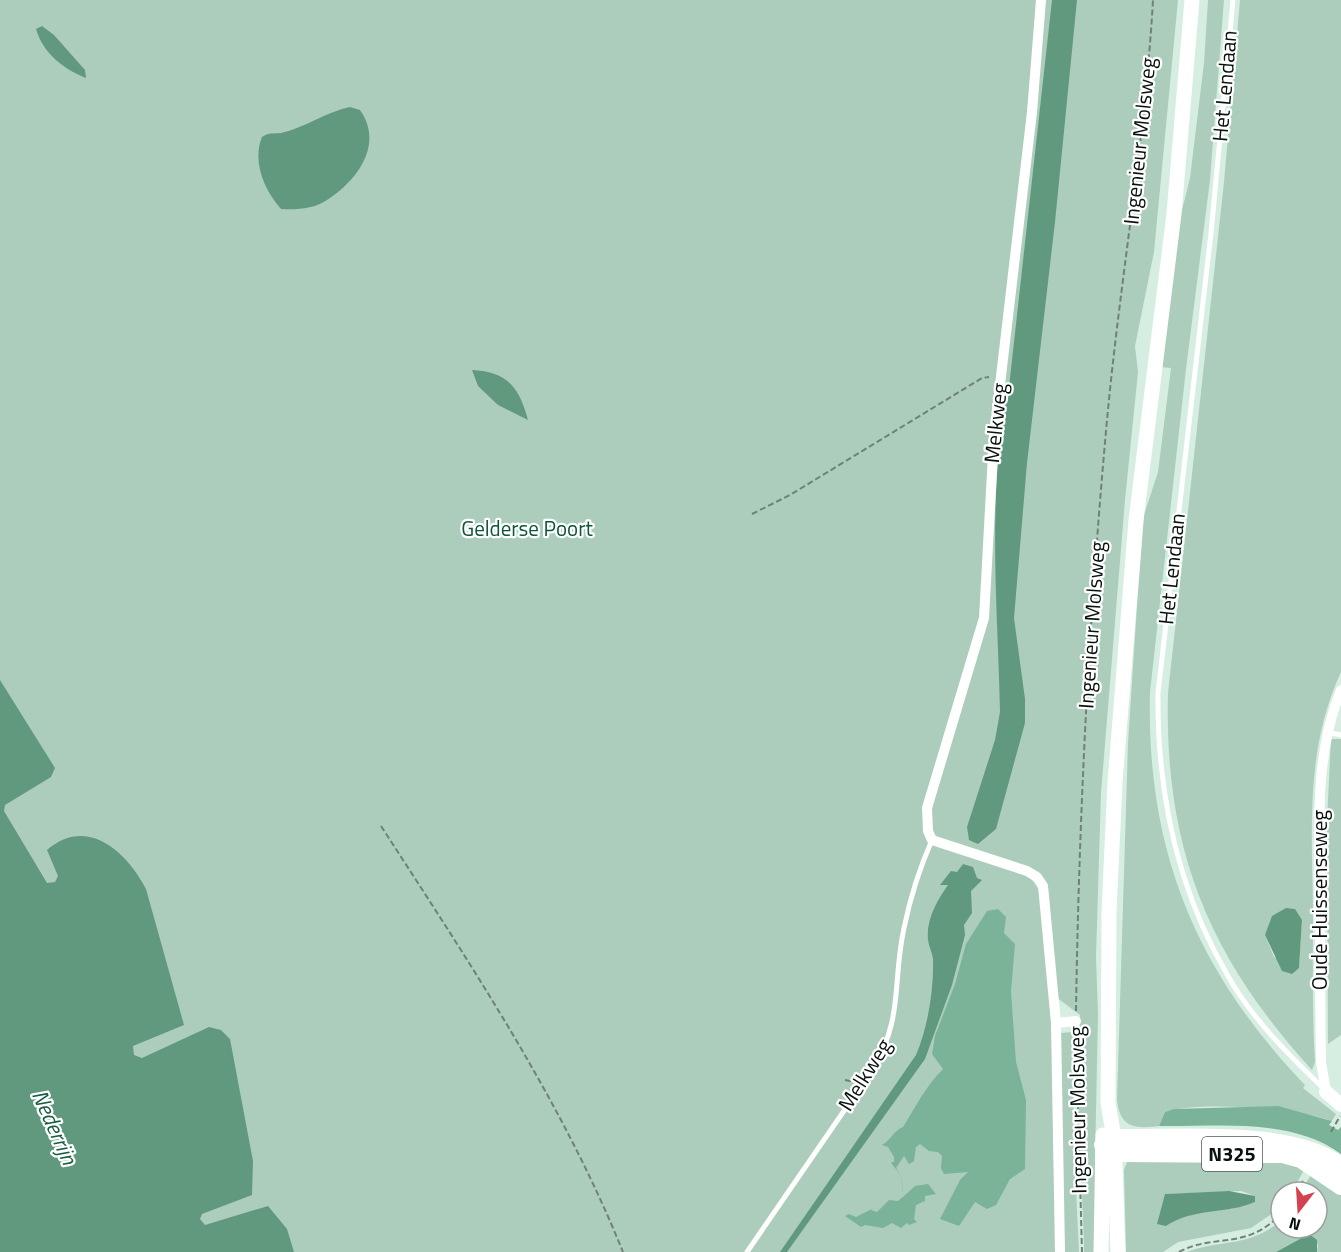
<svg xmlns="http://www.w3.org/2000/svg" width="1341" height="1252" font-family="'Titillium Web',sans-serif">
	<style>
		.green { fill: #accdbc; fill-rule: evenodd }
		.forest { fill: #7ab397 }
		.water { fill: #61997e }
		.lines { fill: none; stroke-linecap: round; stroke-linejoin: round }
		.path { stroke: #708178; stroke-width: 2; stroke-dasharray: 6 3; stroke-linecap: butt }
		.service { stroke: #fff; stroke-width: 5 }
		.minor { stroke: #fff; stroke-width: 10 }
		.tertiary { stroke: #fff; stroke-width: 14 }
		.secondary { stroke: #fff; stroke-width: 15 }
		.trunk { stroke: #fff; stroke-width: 18 }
		.labels { text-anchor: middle; stroke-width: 4.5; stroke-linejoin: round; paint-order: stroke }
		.shield { fill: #fff; stroke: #525856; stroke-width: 1.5 }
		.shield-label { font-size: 20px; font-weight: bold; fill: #08110d }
		.street-label { font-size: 21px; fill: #08110d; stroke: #fff }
		.park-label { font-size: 21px; fill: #0c543a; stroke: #fff }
		.water-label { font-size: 22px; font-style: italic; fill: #195e43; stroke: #fff }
	</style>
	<rect width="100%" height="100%" fill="#d5eee1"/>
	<g class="green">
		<path d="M 0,0 L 1178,0 L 1154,252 L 1135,346 L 1138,372 L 1125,500 L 1101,793 L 1096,957 L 1098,1015 L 1095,1159 L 1096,1252 L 1084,1252 L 1084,1244 L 1079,1119 L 1080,1015 L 1056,997 L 1049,896 C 1042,875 1033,870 1013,863 L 1012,869 C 1030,875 1036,881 1043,899 L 1055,1055 L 1056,1252 L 212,1252 L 132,1051 L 0,804 Z"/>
		<path d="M 1208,0 L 1224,0 L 1210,180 L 1186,369 L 1150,692 C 1146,851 1196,971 1305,1085 L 1303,1088 L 1336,1114 L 1332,1121 C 1300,1108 1197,1101 1165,1112 L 1159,1126 C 1135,1129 1120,1128 1117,1100 L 1128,743 L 1137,606 L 1144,515 L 1158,472 L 1171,368 L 1160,367 L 1177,230 L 1190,178 L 1204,63 Z"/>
		<path d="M 1240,0 L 1341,0 L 1341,672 C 1305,750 1312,827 1313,911 C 1313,961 1312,1012 1315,1062 L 1312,1070 C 1208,956 1164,848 1168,693 L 1224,182 ZM 1302,920 L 1299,968 L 1274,957 L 1265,935 Z"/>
		<path d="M 1331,739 L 1341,739 L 1341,1035 L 1328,1044 L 1327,820 Z"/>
		<path d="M 1073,1032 L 1074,1145 L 1079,1252 L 1063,1252 L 1060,1033 Z"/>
		<path d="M 1287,1159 L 1304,1170 L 1292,1192 L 1281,1192 L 1281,1204 L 1270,1215 L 1251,1228 L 1178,1242 L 1163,1252 L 1126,1252 L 1124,1170 L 1127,1162 ZM 1241,1191 L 1255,1196 L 1255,1202 C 1222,1215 1198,1206 1166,1226 L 1165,1194 Z"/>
		<path d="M 1312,1173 L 1341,1192 L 1341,1252 L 1317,1252 L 1318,1245 L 1309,1234 L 1276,1252 L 1187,1252 C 1221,1239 1251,1248 1281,1220 L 1281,1228 L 1317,1228 L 1317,1192 L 1301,1192 Z"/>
	</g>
	<g class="forest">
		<path d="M 998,909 L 1006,917 L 1004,933 L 1015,944 L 1011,991 L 1016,1062 L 1026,1100 L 1025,1169 L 1010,1179 L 996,1205 L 987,1209 L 975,1202 L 959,1226 L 940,1219 L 960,1180 L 968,1172 L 944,1174 L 941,1168 L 942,1156 L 938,1152 L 929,1151 L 920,1144 L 916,1147 L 914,1161 L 909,1164 L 904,1156 L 896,1168 C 903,1176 901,1186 904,1196 L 915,1186 L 928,1184 L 936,1194 L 925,1196 L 925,1201 L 916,1205 L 914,1219 L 917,1222 L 909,1225 L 907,1223 L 901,1228 L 892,1223 L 883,1228 L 865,1225 L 861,1227 L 845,1216 L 849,1214 L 856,1217 L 874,1208 L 871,1210 L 877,1212 L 889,1200 L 898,1201 L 904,1196 C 902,1189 903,1182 900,1175 C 898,1170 893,1167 891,1162 L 894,1162 L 894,1157 L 888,1147 L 882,1145 C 891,1140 894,1130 903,1127 C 916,1106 926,1086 943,1069 L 932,1054 L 935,1036 L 955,984 L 966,944 L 987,911 Z"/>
		<path d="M 1278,1106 L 1332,1121 L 1329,1125 L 1338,1130 L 1341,1127 L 1341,1154 C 1291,1117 1218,1127 1159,1126 L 1165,1112 L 1174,1109 Z"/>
	</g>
	<g class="water">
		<path d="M 1052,0 L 1077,0 L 1055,222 L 1027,463 L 1014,618 L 1025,699 L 1025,723 L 996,829 L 978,844 L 969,840 L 967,827 L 995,740 L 1000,712 C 998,608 986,489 1009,387 Z"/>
		<path d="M 42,26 L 54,35 L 85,70 L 86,78 C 63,69 43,53 36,29 Z"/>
		<path d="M 350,107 L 360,110 C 384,144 358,180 327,200 C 314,209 296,210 281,209 C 264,190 252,161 262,137 C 269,132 273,134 281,133 C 304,128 326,112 350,107 Z"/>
		<path d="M 472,370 C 508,372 519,387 528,420 L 498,405 L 478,386 Z"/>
		<path d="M 0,680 L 55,768 L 51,777 L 5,805 L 4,811 L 47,883 L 55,882 L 58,876 L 47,850 C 87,815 127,852 146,889 L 184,1025 L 133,1046 L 134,1055 L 142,1058 L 209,1027 L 221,1030 L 230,1039 L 253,1161 L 252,1195 L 202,1214 L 200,1219 L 205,1225 L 268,1206 L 287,1229 L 294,1252 L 0,1252 Z"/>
		<path d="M 963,864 L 973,867 L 977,878 L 982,880 L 971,891 L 972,913 L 964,925 L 965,935 L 952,985 L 925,1059 L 787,1252 L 780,1252 L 916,1055 C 928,1027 934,989 933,959 C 932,952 929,947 928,940 C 926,919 937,901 948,885 L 940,885 L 951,871 L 957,872 Z"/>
		<path d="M 1286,908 L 1295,909 L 1302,920 L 1299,968 L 1292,974 L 1282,971 L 1265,935 L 1272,916 Z"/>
		<path d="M 1229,1191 L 1255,1196 L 1255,1202 C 1224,1215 1196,1207 1166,1226 L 1157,1224 L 1165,1194 Z"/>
		<path d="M 1309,1234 L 1317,1240 L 1317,1252 L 1276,1252 Z"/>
	</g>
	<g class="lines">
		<g class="path">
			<path d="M 752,514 L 790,495 L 982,378 L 989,377"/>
			<path d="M 381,826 C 469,962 562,1101 623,1252"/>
			<path d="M 1076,1011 C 1079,813 1089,617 1107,420 C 1120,280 1145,141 1153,0"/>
			<path d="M 1076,1031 L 1082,1252"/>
			<path d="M 845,1080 L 854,1082"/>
			<path d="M 1331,1132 L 1340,1116"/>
			<path d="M 1297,1192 L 1303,1181"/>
			<path d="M 1179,1252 C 1214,1233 1245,1251 1281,1214"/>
		</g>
		<g class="service">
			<path d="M 1233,0 L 1211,233 L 1158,693 C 1157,793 1177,889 1228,976 C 1252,1019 1290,1056 1325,1090"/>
			<path d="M 1328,732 L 1341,735"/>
			<path d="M 747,1252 L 872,1070 C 904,1018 892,983 904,928 C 910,899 920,867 932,840"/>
		</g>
		<g class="minor">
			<path d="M 1041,0 L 1032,112 L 994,436 L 984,618 L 927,808 L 928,831 L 932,840 L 1027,871 L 1037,877 L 1043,886 L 1056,1023 L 1060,1252"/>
			<path d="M 1056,1023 L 1076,1021"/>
			<path d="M 1326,1092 L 1321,1062 C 1320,1005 1320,947 1320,889 C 1319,822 1315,753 1341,690"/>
		</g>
		<path class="tertiary" d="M 1326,1092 L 1341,1105"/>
		<g class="secondary">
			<path d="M 1101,1252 L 1103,1135"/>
			<path d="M 1118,1252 L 1114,1138 L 1108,1103 L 1109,912 L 1115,782 L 1136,520 L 1174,214 L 1192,0"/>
		</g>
		<path class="trunk" d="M 1341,1166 C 1289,1128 1178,1139 1114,1138 L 1103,1145 L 1114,1153 L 1283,1154 L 1301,1159 L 1341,1186"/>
	</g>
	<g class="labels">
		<rect class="shield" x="1202" y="1137" width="60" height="34" rx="4.5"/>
		<g class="shield-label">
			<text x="1232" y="1161">N325</text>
		</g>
		<g class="street-label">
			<text transform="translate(1225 86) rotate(-85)" y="7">Het Lendaan</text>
			<text transform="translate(1140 141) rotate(-84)" y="7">Ingenieur Molsweg</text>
			<text transform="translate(996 423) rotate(-84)" y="7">Melkweg</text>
			<text transform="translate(1172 569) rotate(-84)" y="7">Het Lendaan</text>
			<text transform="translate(1092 625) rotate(-86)" y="7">Ingenieur Molsweg</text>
			<text transform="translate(1320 900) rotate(-90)" y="7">Oude Huissenseweg</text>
			<text transform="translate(865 1075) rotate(-58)" y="7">Melkweg</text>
			<text transform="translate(1078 1110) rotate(-91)" y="7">Ingenieur Molsweg</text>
		</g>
		<g class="park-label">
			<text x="527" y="536">Gelderse Poort</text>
		</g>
		<g class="water-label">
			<text transform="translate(55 1127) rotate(66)" y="8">Nederrijn</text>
		</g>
	</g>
	<g transform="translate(1299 1210) rotate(197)"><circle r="28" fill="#ffffff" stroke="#9ca09e" stroke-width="1.5"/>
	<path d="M0-4.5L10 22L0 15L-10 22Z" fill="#d24250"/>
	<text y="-9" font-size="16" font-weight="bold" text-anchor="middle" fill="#08110d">N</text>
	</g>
</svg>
